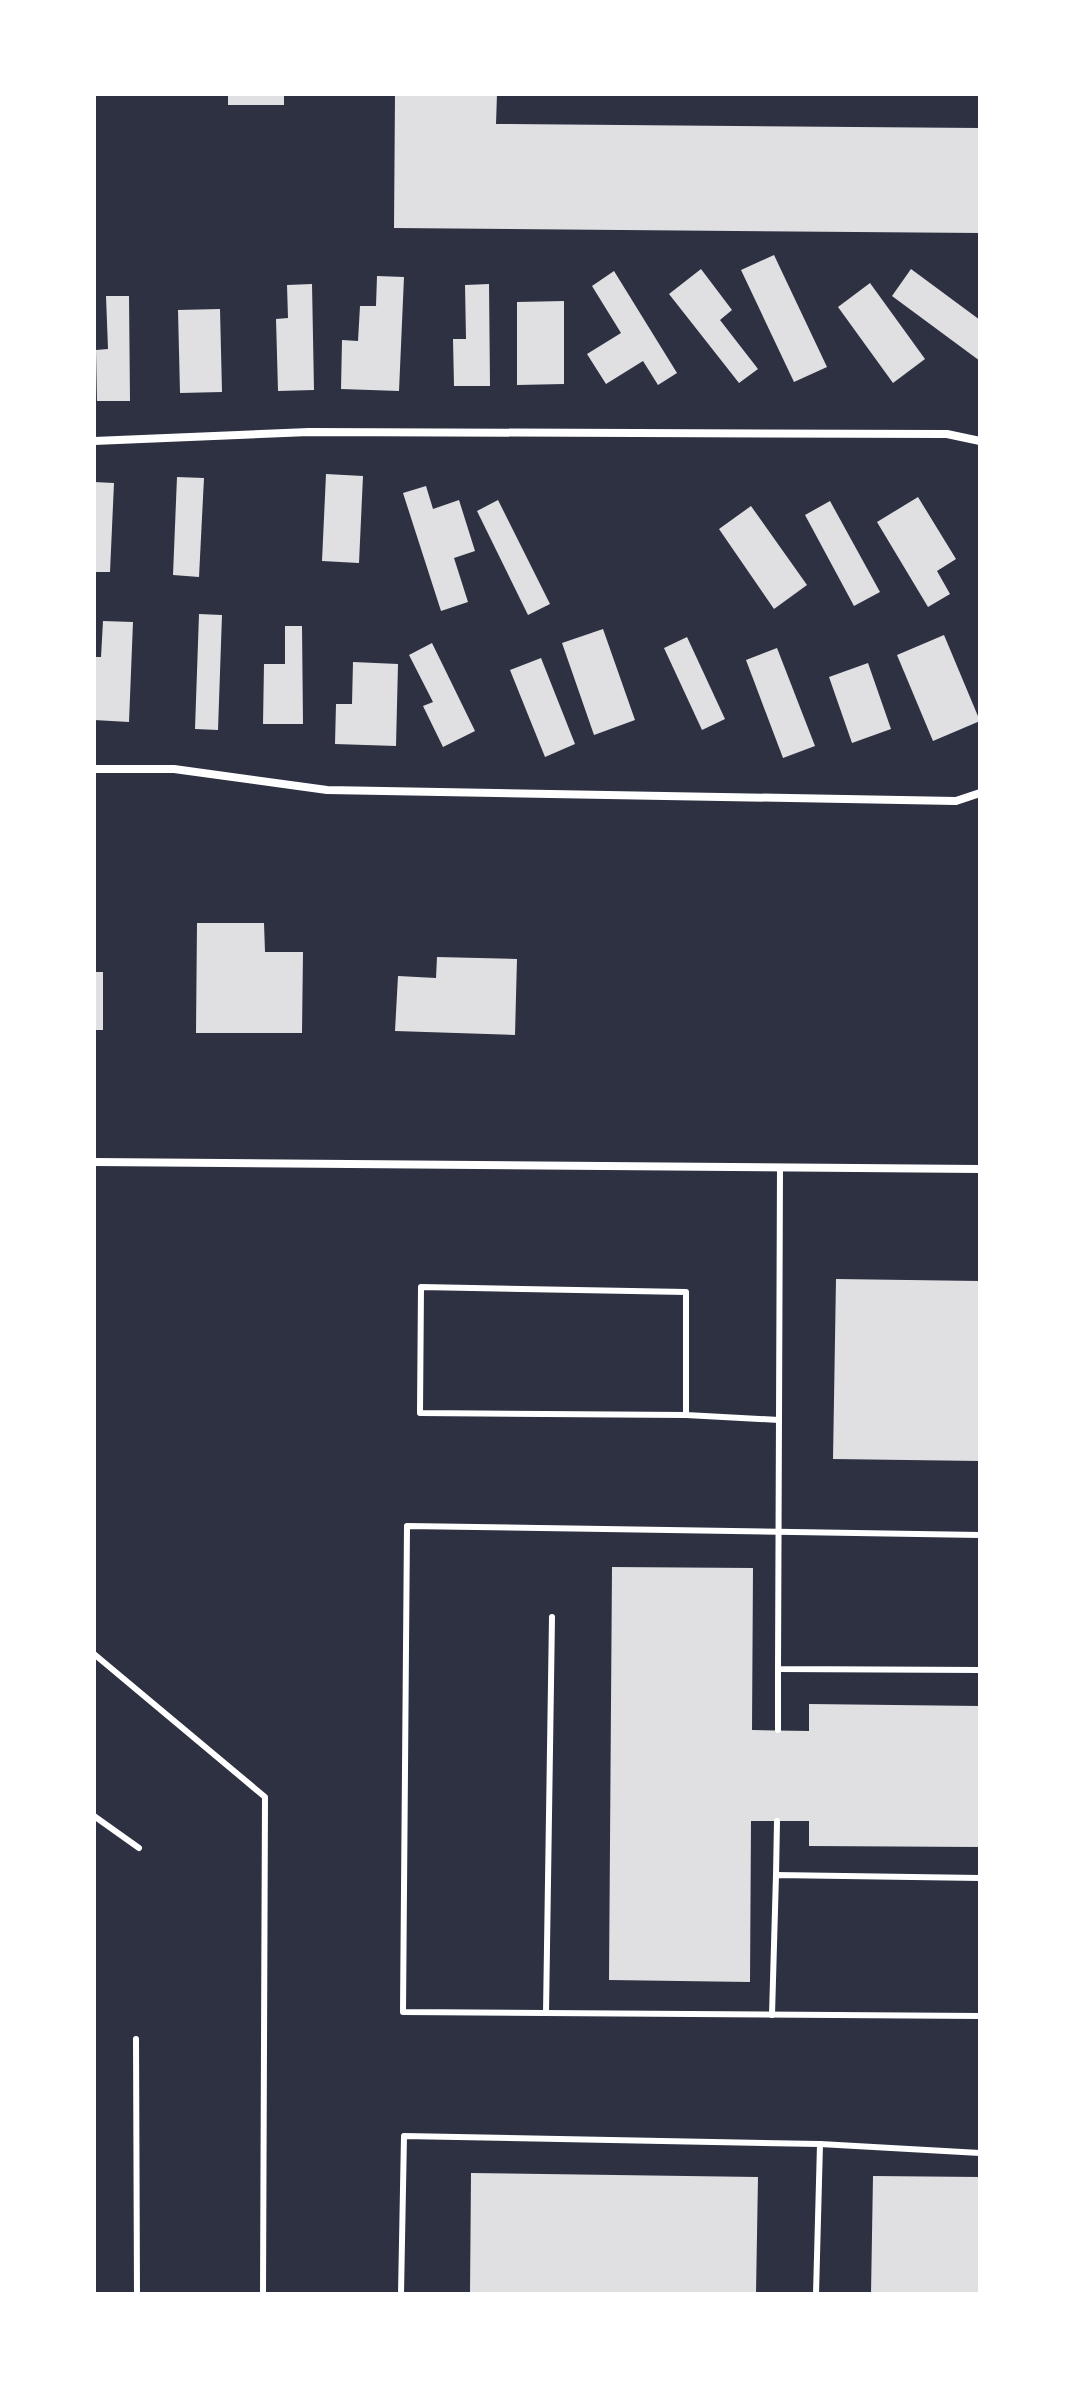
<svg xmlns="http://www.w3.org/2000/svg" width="1074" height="2388" font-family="Montserrat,sans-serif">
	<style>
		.building { fill: #e0e0e3 }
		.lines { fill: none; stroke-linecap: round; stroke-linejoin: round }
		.service { stroke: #fff; stroke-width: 6 }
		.minor { stroke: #fff; stroke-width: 8 }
	</style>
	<rect width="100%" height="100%" fill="#2d3142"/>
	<g class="building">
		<rect x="228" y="94" width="56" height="11"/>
		<path d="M 395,94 L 497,94 L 496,124 L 980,128 L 980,233 L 394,228 Z"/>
		<path d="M 774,255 L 827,367 L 794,382 L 741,270 Z"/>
		<path d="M 701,269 L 732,310 L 720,320 L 758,369 L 739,383 L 669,294 Z"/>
		<path d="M 911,269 L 980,320 L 980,361 L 892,296 Z"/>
		<path d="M 614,271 L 677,373 L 658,385 L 643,361 L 606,384 L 587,354 L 621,333 L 592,286 Z"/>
		<path d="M 377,276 L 404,277 L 399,391 L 341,389 L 342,340 L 358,341 L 360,306 L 376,306 Z"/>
		<path d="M 870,283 L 925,359 L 893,383 L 838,307 Z"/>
		<path d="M 312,284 L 314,390 L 278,391 L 276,319 L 288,318 L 287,285 Z"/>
		<path d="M 489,284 L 490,386 L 454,386 L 453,339 L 466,339 L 465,285 Z"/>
		<path d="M 106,296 L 129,296 L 130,401 L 97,401 L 96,350 L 108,349 Z"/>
		<path d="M 564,301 L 564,384 L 517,385 L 517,302 Z"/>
		<path d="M 220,309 L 222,392 L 180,393 L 178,310 Z"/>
		<path d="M 326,474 L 363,476 L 359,563 L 322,561 Z"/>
		<path d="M 177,477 L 204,478 L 199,577 L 173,575 Z"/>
		<path d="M 94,482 L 114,483 L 110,572 L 94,572 Z"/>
		<path d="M 426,486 L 433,509 L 459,500 L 475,551 L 454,558 L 468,602 L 441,611 L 403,493 Z"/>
		<path d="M 918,497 L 956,559 L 937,571 L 950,594 L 928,607 L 877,522 Z"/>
		<path d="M 498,500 L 550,604 L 528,615 L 477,511 Z"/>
		<path d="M 830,501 L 880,592 L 854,606 L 805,515 Z"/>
		<path d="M 751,506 L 807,585 L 774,609 L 719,529 Z"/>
		<path d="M 199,614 L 222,615 L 218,730 L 195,729 Z"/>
		<path d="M 103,621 L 133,622 L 129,722 L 94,720 L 94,657 L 101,657 Z"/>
		<path d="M 285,626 L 302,626 L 303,724 L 263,724 L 264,664 L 285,664 Z"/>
		<path d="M 603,629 L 635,720 L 594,735 L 562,643 Z"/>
		<path d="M 944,635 L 980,721 L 933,741 L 897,655 Z"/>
		<path d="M 687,637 L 725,719 L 702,730 L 664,648 Z"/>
		<path d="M 432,643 L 475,731 L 443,747 L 423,706 L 433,702 L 409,655 Z"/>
		<path d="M 777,648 L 815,746 L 783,758 L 746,660 Z"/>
		<path d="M 541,658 L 575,744 L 545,757 L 510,670 Z"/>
		<path d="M 353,662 L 398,664 L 396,746 L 335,744 L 336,704 L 352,704 Z"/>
		<path d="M 868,663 L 891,729 L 852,743 L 829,677 Z"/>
		<path d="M 197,923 L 264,923 L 265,952 L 303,952 L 302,1033 L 196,1033 Z"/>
		<path d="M 437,957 L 517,959 L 515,1035 L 395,1031 L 398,976 L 436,978 Z"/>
		<rect x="94" y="972" width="9" height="58"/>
		<path d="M 836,1279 L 980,1281 L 980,1461 L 833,1459 Z"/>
		<path d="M 612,1567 L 753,1568 L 752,1730 L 809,1731 L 809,1704 L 980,1706 L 980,1847 L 809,1846 L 809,1821 L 751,1821 L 750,1982 L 609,1980 Z"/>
		<path d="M 471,2173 L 758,2177 L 756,2294 L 470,2294 Z"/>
		<path d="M 873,2176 L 980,2177 L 980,2294 L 871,2294 Z"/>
	</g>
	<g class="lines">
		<g class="service">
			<path d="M 780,1167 L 778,1669 L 980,1670"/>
			<path d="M 686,1415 L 420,1413 L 421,1287 L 686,1292 L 686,1415 L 779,1420"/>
			<path d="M 980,1535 L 407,1526 L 403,2012 L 980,2016"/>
			<path d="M 94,1654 L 265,1797 L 263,2294"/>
			<path d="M 778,1730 L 778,1669"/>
			<path d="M 94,1816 L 139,1848"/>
			<path d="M 776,1875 L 777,1821"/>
			<path d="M 546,2013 L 552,1617"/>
			<path d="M 772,2015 L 776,1875 L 980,1878"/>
			<path d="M 136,2039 L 137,2294"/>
			<path d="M 820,2144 L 980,2153"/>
			<path d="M 401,2294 L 404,2136 L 820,2144 L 816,2294"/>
		</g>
		<g class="minor">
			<path d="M 94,441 L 309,432 L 947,434 L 980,441"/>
			<path d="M 94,769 L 174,769 L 327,790 L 956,801 L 980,793"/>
			<path d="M 94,1162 L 980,1169"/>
		</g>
	</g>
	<rect width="1074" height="2388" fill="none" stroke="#ffffff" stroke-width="192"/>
</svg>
